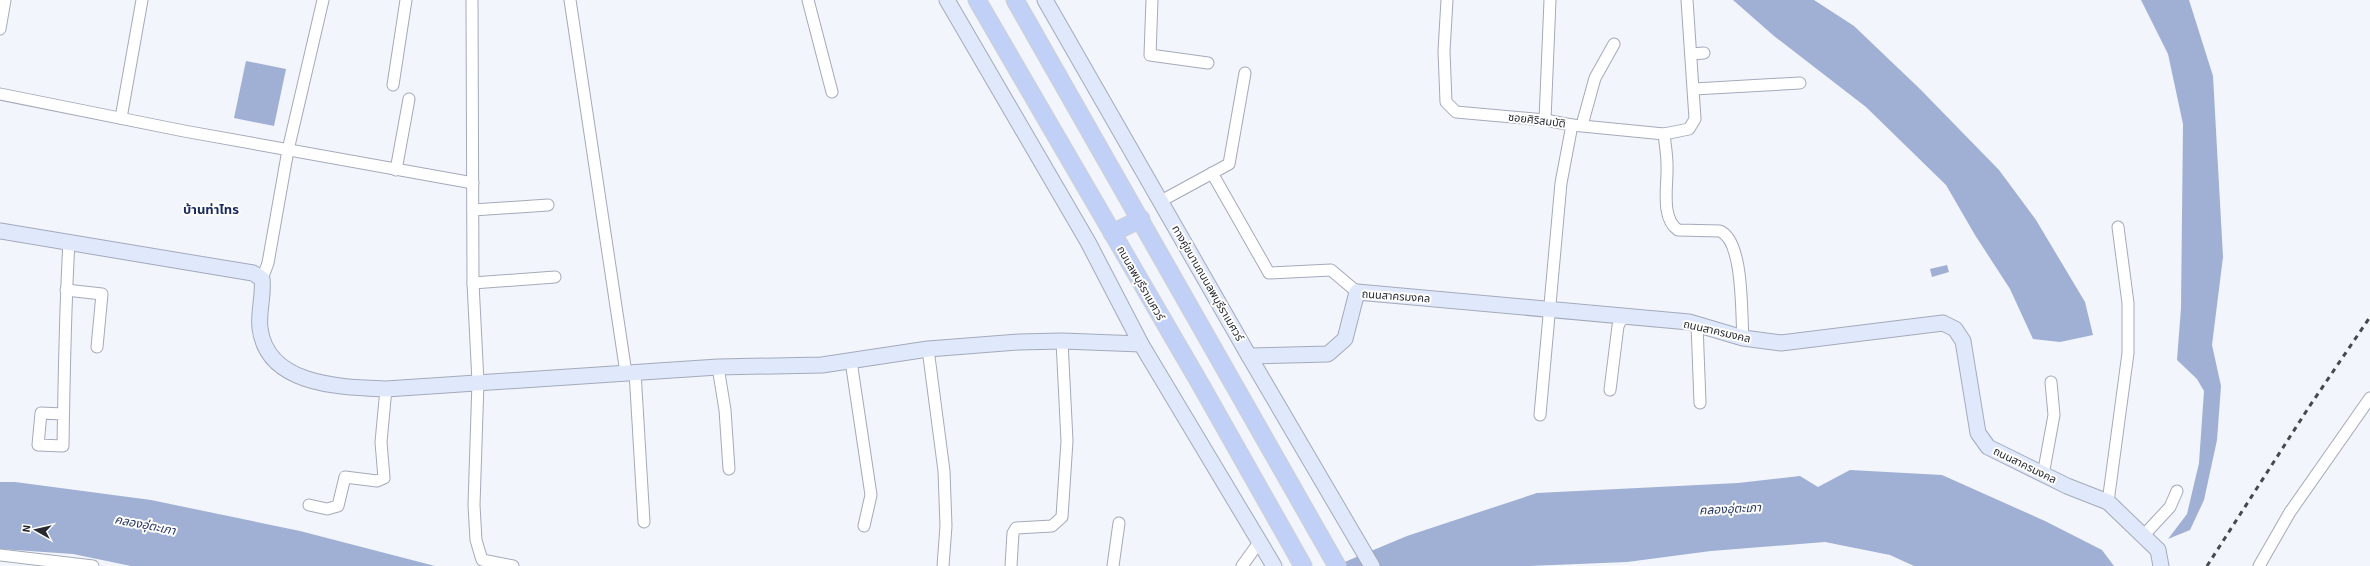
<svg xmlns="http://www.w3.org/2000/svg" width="2370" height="566" font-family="'Source Sans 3','Noto Sans Thai',sans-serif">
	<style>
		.water { fill: #a0afd4 }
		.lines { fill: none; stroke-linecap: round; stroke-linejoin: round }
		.street-casing { stroke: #a4aaba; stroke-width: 13 }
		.secondary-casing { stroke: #a4aaba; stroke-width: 17 }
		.primary-casing { stroke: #cfd0d1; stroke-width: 19 }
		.street { stroke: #fff; stroke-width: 11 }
		.secondary { stroke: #e0e8fb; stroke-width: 15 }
		.primary { stroke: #c1d0f7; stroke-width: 17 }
		.rail { stroke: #46484e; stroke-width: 3; stroke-dasharray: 5 5; stroke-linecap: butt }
		.labels { text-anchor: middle; stroke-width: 4; stroke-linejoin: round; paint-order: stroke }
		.street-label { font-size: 11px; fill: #27292f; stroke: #fff }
		.water-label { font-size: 12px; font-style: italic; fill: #233362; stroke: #fff }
		.quarter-label { font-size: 13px; font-weight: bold; fill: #192a61; stroke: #fff }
	</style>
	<rect width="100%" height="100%" fill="#f2f5fc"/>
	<g class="water">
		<path d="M 1733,0 L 1814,0 L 1854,26 L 1920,89 L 1999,170 L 2036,220 L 2085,302 L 2093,335 L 2060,342 L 2033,339 L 2010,289 L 1975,235 L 1946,185 L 1866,107 L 1774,36 Z"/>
		<path d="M 2141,0 L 2189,0 L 2213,76 L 2223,257 L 2212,345 L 2221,386 L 2217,440 L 2204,500 L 2190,530 L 2168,539 L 2187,514 L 2199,463 L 2204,391 L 2197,379 L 2177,360 L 2181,308 L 2183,124 L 2168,54 Z"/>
		<path d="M 246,61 L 286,69 L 274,126 L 234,118 Z"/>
		<path d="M 1947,265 L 1949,272 L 1932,277 L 1930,269 Z"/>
		<path d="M 1850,470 L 1942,475 L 2045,521 L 2102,550 L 2114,566 L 1914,566 L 1890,555 L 1825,542 L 1711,551 L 1627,562 L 1529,566 L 1335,566 L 1407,536 L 1537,493 L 1738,483 L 1800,476 L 1818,487 Z"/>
		<path d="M 0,482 L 15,482 L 151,500 L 300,531 L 435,566 L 131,566 L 73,554 L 0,549 Z"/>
	</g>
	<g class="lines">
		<defs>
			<g id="street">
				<path d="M 472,0 L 473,283 L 478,382 L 474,505 L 476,540 L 482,560 L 513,566"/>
				<path d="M 570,0 L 626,373"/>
				<path d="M 808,0 L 832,92"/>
				<path d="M 1152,0 L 1150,55 L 1208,63"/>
				<path d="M 1447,0 L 1444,51 L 1446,102 L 1456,112 L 1545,120 L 1572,125 L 1561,183 L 1540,415"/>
				<path d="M 0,29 L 5,0"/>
				<path d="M 1691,54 L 1704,53"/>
				<path d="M 393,85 L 406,0"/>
				<path d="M 1694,89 L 1800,83"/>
				<path d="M 0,94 L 184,131 L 473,183"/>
				<path d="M 121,118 L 142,0"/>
				<path d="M 1545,120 L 1550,0"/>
				<path d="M 1572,125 L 1664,134 L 1689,129 L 1695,119 L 1687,0"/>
				<path d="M 1582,125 L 1595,78 L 1614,44"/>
				<path d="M 1664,134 C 1665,144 1667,154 1667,165 C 1668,184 1660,218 1678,230 L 1720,231 C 1744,241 1741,314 1743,338"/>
				<path d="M 396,170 L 409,99"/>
				<path d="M 1212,173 L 1269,273 L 1331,270 L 1357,292"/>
				<path d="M 1161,201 L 1229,164 L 1245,73"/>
				<path d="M 473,210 L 548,205"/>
				<path d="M 262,279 L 268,263 L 288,150 L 323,0"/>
				<path d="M 473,283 L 555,277"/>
				<path d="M 66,290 L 102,294 L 97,347"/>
				<path d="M 1697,324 L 1700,403"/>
				<path d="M 928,349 L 944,471 L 946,526 L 943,566"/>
				<path d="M 851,361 L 871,495 L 864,526"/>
				<path d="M 718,367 L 725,410 L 729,469"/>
				<path d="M 635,372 L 644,522"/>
				<path d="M 1610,390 L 1618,326 L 1621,320 L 1629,317"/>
				<path d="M 63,414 L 41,413 L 38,445 L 63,446 C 64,378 65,310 69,242"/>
				<path d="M 2043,475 L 2054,415 L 2051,382"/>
				<path d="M 2108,502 L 2128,353 L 2128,303 L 2118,227"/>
				<path d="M 309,505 L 327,509 L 338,506 L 345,477 L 377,481 L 384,478 L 381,442 L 386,389"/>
				<path d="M 2144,535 L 2170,507 L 2177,491"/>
				<path d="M 0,555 L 93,566"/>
				<path d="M 1011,566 L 1013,533 L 1016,528 L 1052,526 L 1062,517 L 1067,441 L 1062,341"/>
				<path d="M 1113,566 L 1119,523"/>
				<path d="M 1242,566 L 1260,541"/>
				<path d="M 2259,566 L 2290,512 L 2370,398"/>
			</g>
			<g id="secondary">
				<path d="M 947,0 L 1088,242 L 1141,344 L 1274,566"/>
				<path d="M 1045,0 L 1249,356 L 1372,566"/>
				<path d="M 0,231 L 253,273 L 262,279 C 264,295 258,312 260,328 C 267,386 340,387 386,389 L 718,367 L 822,365 L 928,349 L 1019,342 L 1062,341 L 1141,344"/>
				<path d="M 1249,356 L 1328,354 L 1345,339 L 1357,292 L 1689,322 L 1743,338 L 1781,343 L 1943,323 L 1955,329 L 1963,341 L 1978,433 L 1988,447 L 2067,486 L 2108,502 L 2158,550 L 2161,566"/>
			</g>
			<g id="primary">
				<path d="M 977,0 L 1202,387 L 1303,566"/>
				<path d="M 1015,0 L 1337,566"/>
				<path d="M 1112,233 L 1141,219"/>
			</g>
		</defs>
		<use href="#street" class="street-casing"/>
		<use href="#secondary" class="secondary-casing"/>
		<use href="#primary" class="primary-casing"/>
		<use href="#street" class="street"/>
		<use href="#secondary" class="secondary"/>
		<use href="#primary" class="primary"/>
		<path class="rail" d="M 2207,566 L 2309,407 L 2370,317"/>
	</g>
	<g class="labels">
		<g class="street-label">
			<text transform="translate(1537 120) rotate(7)" y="4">ซอยศิริสมบัติ</text>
			<text transform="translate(1141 283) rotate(60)" y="4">ถนนลพบุรีราเมศวร์</text>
			<text transform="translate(1208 283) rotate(60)" y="4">ทางคู่ขนานถนนลพบุรีราเมศวร์</text>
			<text transform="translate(1396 296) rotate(4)" y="4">ถนนสาครมงคล</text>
			<text transform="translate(1717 331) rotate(13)" y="4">ถนนสาครมงคล</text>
			<text transform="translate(2025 465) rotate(26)" y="4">ถนนสาครมงคล</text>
		</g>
		<g class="water-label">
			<text transform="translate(1730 509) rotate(-3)" y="4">คลองอุ่ตะเภา</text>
			<text transform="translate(145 525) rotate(11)" y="4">คลองอุ่ตะเภา</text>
		</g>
		<g class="quarter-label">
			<text x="211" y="214">บ้านท่าไทร</text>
		</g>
	</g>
	<g transform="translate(36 530) rotate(278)" stroke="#ffffff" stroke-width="3" paint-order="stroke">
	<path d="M0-3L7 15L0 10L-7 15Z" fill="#27292f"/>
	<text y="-6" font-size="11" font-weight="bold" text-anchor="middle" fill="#27292f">N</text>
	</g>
</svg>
